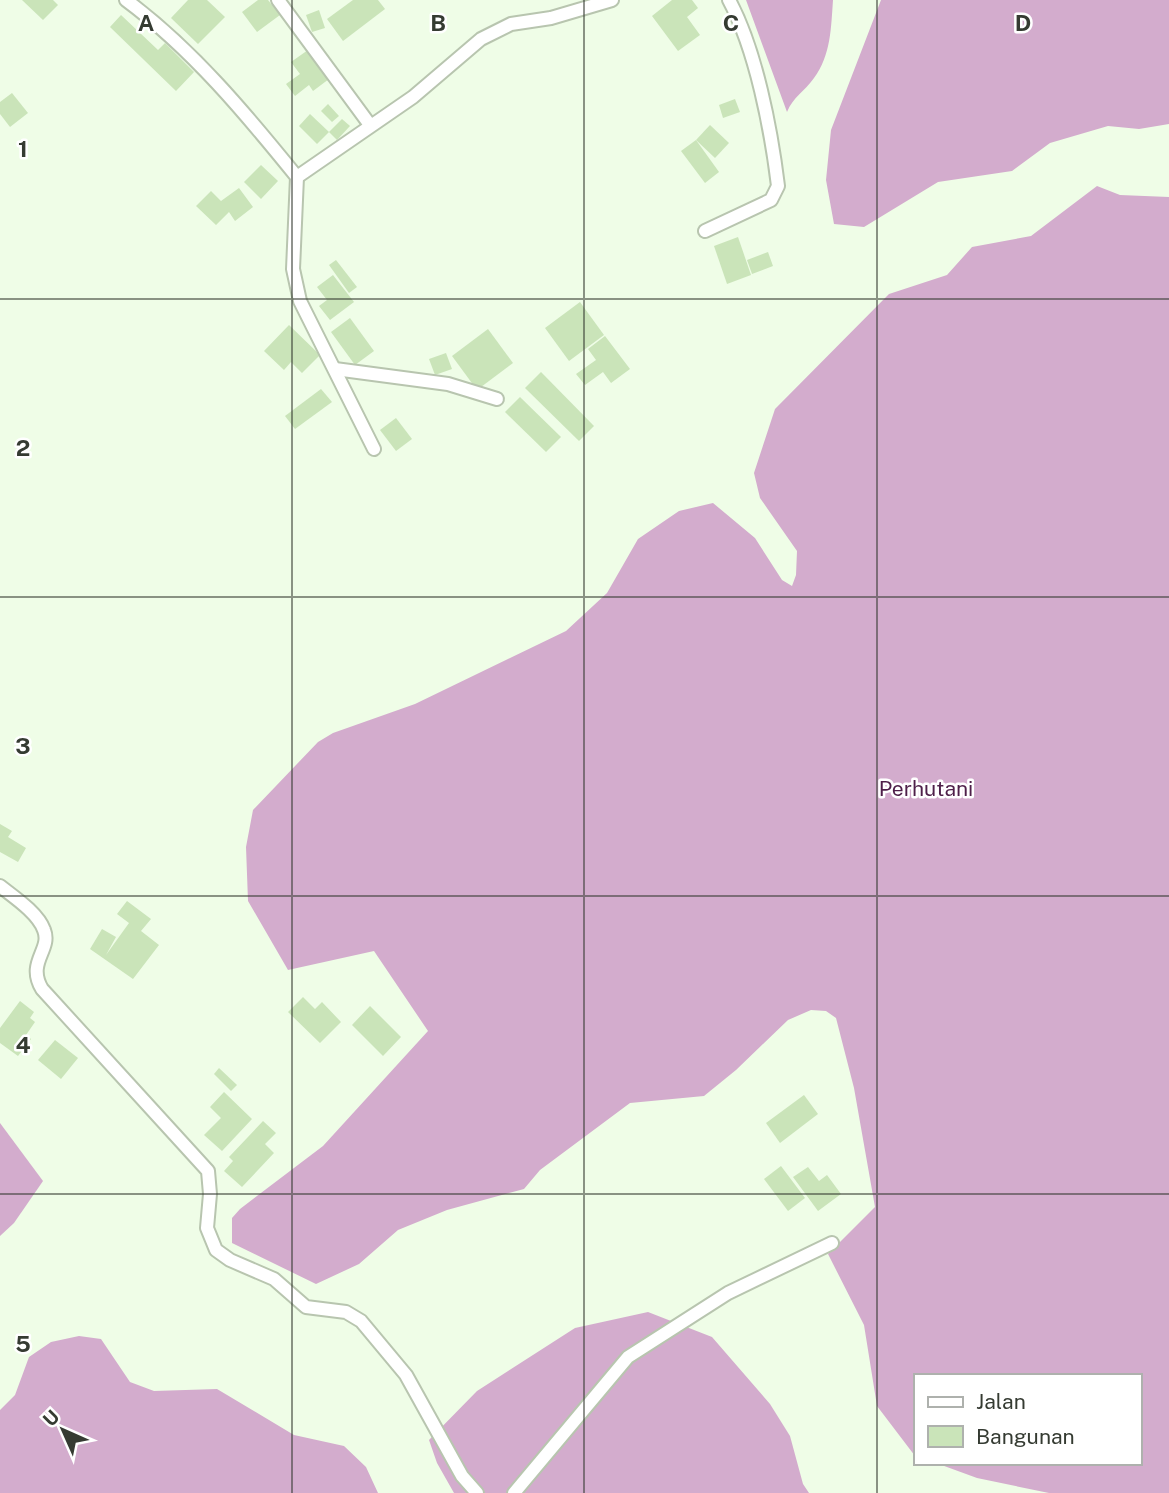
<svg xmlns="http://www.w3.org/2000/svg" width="1169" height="1493" font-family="'Public Sans',sans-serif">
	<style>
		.forest { fill: #d3accd }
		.building { fill: #cae4b9 }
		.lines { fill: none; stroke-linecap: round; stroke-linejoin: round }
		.minor-casing { stroke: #b8c5af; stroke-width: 16 }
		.minor { stroke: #fff; stroke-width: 12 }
		.grid { fill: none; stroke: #353b32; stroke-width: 2; stroke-opacity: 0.55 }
		.labels { text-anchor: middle; stroke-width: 5; stroke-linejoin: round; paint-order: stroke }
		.park-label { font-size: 21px; fill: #4e1f49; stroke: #fff }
		.grid-label { font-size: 23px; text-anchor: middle; font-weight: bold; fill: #353b32; stroke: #fff; stroke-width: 5; stroke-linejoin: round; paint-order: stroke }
	</style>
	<rect width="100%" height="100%" fill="#effde7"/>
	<g class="forest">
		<path d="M 746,0 L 833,0 C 831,28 831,55 814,78 C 805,91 793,97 787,112 Z"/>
		<path d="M 881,0 L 1169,0 L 1169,124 L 1139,129 L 1108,126 L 1050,143 L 1012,171 L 938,182 L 864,227 L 834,224 L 826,180 L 831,130 Z"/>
		<path d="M 1097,186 L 1120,195 L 1169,197 L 1169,1493 L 1049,1493 L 977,1478 L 936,1463 L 1139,1463 L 1139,1376 L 915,1376 L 915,1456 L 877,1406 L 864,1325 L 828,1254 L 875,1207 L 854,1088 L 836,1018 L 826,1011 L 811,1010 L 788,1020 L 736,1070 L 704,1096 L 630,1103 L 540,1170 L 524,1189 L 447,1210 L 398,1230 L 359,1264 L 316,1284 L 232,1243 L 232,1218 L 240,1209 L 323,1146 L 428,1031 L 374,951 L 288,970 L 248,901 L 246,847 L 253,810 L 318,742 L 333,733 L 415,704 L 566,631 L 607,593 L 638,539 L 679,511 L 713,503 L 755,538 L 782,580 L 792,586 L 796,575 L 797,551 L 760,498 L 754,473 L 775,409 L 889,294 L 947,275 L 972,247 L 1031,236 Z"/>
		<path d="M 0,1123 L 43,1181 L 14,1223 L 0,1236 Z"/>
		<path d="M 648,1312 L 712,1337 L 770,1404 L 790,1436 L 803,1484 L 809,1493 L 454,1493 L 437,1463 L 429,1440 L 477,1391 L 575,1328 Z"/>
		<path d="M 79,1336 L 101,1339 L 130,1382 L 154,1391 L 217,1389 L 294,1435 L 344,1446 L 366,1467 L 378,1493 L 0,1493 L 0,1410 L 15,1395 L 29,1357 L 51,1342 Z"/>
	</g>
	<g class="building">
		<path d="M 22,0 L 53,0 L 58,5 L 43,20 Z"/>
		<path d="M 188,0 L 207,0 L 225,17 L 198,44 L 171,18 Z"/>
		<path d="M 258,0 L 268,0 L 280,15 L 257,32 L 242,12 Z"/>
		<path d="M 353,0 L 378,0 L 385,9 L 343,41 L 327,19 Z"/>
		<path d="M 672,0 L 692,0 L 698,8 L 687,17 L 700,35 L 678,51 L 652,16 Z"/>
		<path d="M 319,10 L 325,28 L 312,32 L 306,15 Z"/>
		<path d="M 121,15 L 158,50 L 165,43 L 194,72 L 176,91 L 110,27 Z"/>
		<path d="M 308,50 L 329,79 L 313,91 L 309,85 L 295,96 L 286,84 L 300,74 L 291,62 Z"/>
		<path d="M 12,93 L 28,113 L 10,127 L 0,114 L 0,102 Z"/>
		<path d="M 735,99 L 740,112 L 723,118 L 719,105 Z"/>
		<path d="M 328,104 L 339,116 L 332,122 L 321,111 Z"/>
		<path d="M 310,114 L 329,132 L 317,144 L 299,126 Z"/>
		<path d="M 342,119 L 350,126 L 337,140 L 329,132 Z"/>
		<path d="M 710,125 L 729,143 L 715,158 L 696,140 Z"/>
		<path d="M 696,140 L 719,172 L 705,183 L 681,151 Z"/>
		<path d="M 261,165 L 278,181 L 261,199 L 244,182 Z"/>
		<path d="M 239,188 L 253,207 L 235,221 L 229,212 L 216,225 L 196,206 L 211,191 L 221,201 Z"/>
		<path d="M 738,237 L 751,275 L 727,284 L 714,246 Z"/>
		<path d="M 768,252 L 773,266 L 752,274 L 747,260 Z"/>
		<path d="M 336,260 L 357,287 L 349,293 L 329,265 Z"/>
		<path d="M 333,275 L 354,302 L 330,320 L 319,306 L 327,300 L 317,287 Z"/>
		<path d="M 580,302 L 604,335 L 569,361 L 545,328 Z"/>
		<path d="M 350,318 L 374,351 L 355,365 L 331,332 Z"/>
		<path d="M 289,325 L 320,355 L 302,373 L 291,362 L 284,370 L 264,351 Z"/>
		<path d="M 488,329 L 513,363 L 477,390 L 452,356 Z"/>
		<path d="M 605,336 L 630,369 L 611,383 L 603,372 L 585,385 L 576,374 L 596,360 L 588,349 Z"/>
		<path d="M 446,353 L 452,369 L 435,375 L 429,359 Z"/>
		<path d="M 541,372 L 594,426 L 579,441 L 525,388 Z"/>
		<path d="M 321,389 L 332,402 L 295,429 L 285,416 Z"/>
		<path d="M 520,397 L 561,437 L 546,452 L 505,412 Z"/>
		<path d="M 396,418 L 412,439 L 396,451 L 380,430 Z"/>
		<path d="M 0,824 L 12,831 L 8,837 L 26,848 L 18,862 L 0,852 Z"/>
		<path d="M 127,901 L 151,919 L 141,931 L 159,945 L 133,979 L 90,949 L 102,929 L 116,937 L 106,955 L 129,923 L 117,914 Z"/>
		<path d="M 303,997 L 315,1009 L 322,1002 L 341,1022 L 320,1043 L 288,1012 Z"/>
		<path d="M 20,1001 L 34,1012 L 30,1018 L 35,1022 L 26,1035 L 31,1039 L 18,1056 L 0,1043 L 0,1028 Z"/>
		<path d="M 370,1006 L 401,1037 L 383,1056 L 352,1025 Z"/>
		<path d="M 55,1040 L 78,1058 L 61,1079 L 38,1060 Z"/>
		<path d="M 219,1068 L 237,1085 L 231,1091 L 214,1074 Z"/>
		<path d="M 224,1092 L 252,1119 L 222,1151 L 204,1135 L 221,1118 L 210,1107 Z"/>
		<path d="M 804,1095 L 818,1114 L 780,1143 L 766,1123 Z"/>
		<path d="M 263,1121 L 276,1133 L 265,1144 L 274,1153 L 242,1187 L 224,1171 L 233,1161 L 229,1157 Z"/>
		<path d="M 781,1166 L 805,1198 L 788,1211 L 764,1179 Z"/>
		<path d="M 808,1167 L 819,1181 L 827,1175 L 841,1194 L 818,1211 L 793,1177 Z"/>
	</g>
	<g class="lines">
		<defs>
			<g id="minor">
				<path d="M 126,0 C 192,49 246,114 297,177 L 293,269 L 300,301 L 374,449"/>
				<path d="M 278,0 L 370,125"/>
				<path d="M 297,177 L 413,97 L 481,39 L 511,24 L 551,18 L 612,0"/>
				<path d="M 705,231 L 771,200 L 778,186 C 771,129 756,50 729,0"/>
				<path d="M 335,369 L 448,384 L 497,399"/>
				<path d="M 0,886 C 14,897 38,913 44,930 C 52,950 26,962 42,989 L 208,1171 L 210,1194 L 207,1228 L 216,1250 L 230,1260 L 274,1279 L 306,1307 L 346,1312 L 361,1321 L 406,1375 L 462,1476 L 477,1493"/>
				<path d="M 514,1493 L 628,1357 L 728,1293 L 832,1243"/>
			</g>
		</defs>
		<use href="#minor" class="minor-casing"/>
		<use href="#minor" class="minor"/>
	</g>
	<path class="grid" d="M 292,0 L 292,1493M 584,0 L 584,1493M 877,0 L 877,1493M 0,299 L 1169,299M 0,597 L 1169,597M 0,896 L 1169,896M 0,1194 L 1169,1194"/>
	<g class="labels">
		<g class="park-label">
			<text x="926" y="796">Perhutani</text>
		</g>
	</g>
	<g class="grid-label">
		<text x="146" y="31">A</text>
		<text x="438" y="31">B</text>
		<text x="731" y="31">C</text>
		<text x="1023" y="31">D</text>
		<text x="23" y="157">1</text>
		<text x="23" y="456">2</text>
		<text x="23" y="754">3</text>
		<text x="23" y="1053">4</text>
		<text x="23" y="1352">5</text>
	</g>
	<rect x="914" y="1374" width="228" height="91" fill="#ffffff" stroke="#aeb1ad" stroke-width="2"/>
	<rect x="928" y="1397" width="35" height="10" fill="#ffffff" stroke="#aeb1ad" stroke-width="2"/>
	<text x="976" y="1409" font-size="21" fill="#353b32">Jalan</text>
	<rect x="928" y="1426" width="35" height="21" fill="#cae4b9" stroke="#aeb1ad" stroke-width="2"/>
	<text x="976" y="1444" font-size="21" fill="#353b32">Bangunan</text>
	<g transform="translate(63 1430) rotate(315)" stroke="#ffffff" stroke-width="5" paint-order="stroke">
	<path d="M0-5L12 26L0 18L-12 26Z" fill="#353b32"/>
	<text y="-10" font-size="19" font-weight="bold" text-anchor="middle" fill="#353b32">U</text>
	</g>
</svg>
